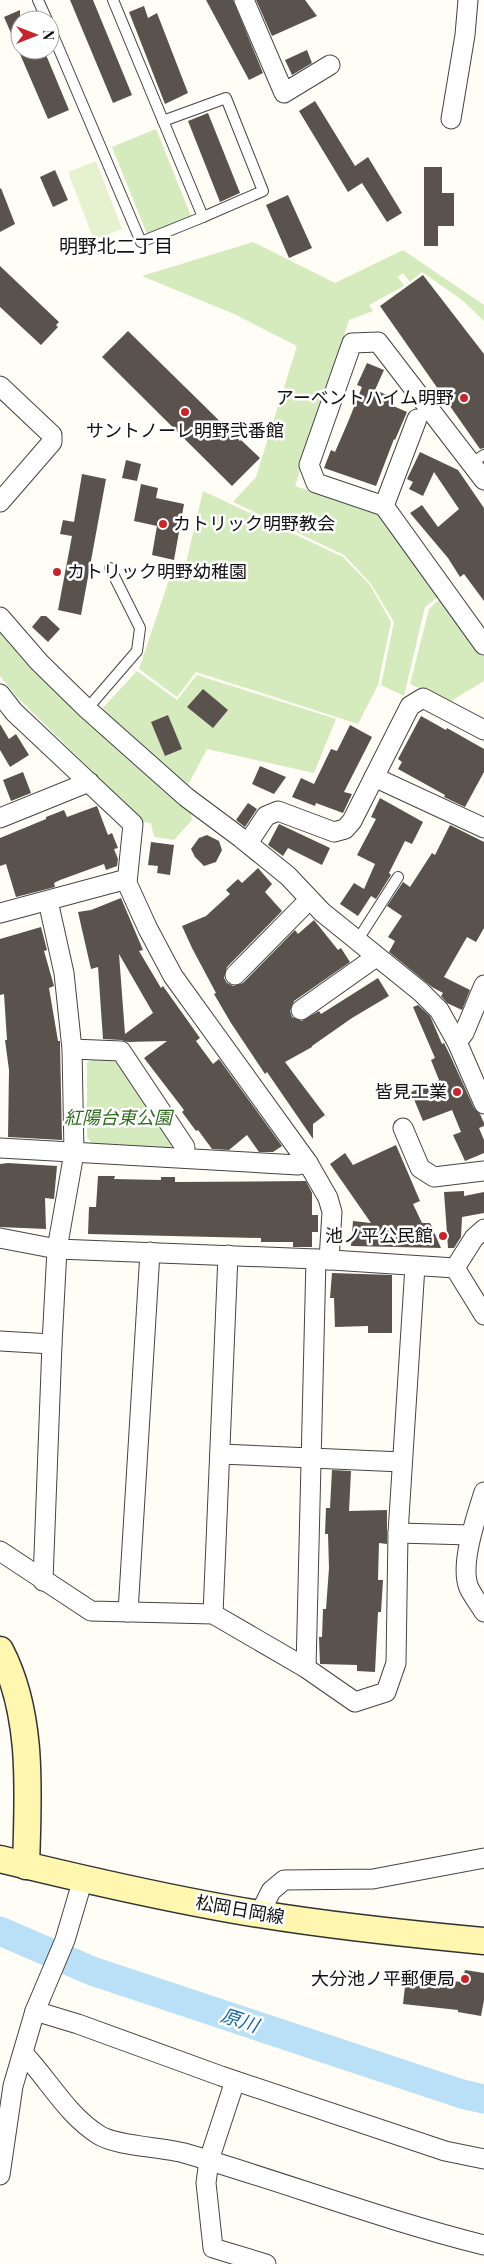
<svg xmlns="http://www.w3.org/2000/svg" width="484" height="2264" font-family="'Playfair Display','Noto Sans JP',serif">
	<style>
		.green { fill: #d5ebbd }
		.pitch { fill: #e6f2cf }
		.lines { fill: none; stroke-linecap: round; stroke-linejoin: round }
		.river { stroke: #b9e0f7; stroke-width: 29 }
		.building { fill: #5a524d; fill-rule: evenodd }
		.lane-casing { stroke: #444; stroke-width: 12 }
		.street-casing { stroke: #444; stroke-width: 21 }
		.secondary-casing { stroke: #333; stroke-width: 29 }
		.lane { stroke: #fff; stroke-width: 10 }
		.street { stroke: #fff; stroke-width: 19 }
		.secondary { stroke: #fff6b0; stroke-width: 26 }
		.poi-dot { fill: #c4262e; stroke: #fff; stroke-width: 2 }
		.labels { text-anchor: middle; stroke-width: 5; stroke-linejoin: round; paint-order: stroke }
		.poi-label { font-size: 18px; fill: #111; stroke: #fff; text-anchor: end }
		.park-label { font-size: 18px; font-style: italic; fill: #2f6b1f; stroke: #fff }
		.street-label { font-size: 18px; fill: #111; stroke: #fff }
		.neighbourhood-label { font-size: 19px; fill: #111; stroke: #fff }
		.water-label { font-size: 19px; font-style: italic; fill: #1768a6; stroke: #fff }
	</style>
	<rect width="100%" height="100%" fill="#fffdf5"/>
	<g class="green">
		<path d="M 156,129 L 191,216 L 147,234 L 112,147 Z"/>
		<path d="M 253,242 L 335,283 L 403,250 L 484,305 L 484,321 L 462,300 L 422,272 L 410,282 L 403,273 L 398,277 L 404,286 L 369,305 L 373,311 L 349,320 L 295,486 L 379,514 L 442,594 L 425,607 L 404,696 L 381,685 L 394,622 L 371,584 L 344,555 L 233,502 L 256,477 L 297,346 L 234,314 L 142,276 Z"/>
		<path d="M 203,491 L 343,557 L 370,585 L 391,622 L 378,685 L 358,724 L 196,672 L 177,697 L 139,669 L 171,574 L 183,576 Z"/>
		<path d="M 443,596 L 484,648 L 484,681 L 449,702 L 410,684 L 429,609 Z"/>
		<path d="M 0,629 L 191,812 L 192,820 L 174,840 L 154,837 L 151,823 L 144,822 L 18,698 L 0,676 Z"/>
		<path d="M 137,671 L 177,700 L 197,675 L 336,719 L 314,773 L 207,749 L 188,785 L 159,765 L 99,712 Z"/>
		<path d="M 96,1056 L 112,1057 L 119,1064 L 172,1145 L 164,1153 L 94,1147 L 87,1137 L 87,1063 Z"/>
	</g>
	<path class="pitch" d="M 96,161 L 122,229 L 94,240 L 68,172 Z"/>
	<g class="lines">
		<path class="river" d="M 0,1931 L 92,1971 L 462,2094 L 484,2099"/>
	</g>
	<g class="building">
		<path d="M 70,0 L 93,0 L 132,95 L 113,103 Z"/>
		<path d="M 206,0 L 233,0 L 263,73 L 249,80 Z"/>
		<path d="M 256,0 L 305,0 L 317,16 L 272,36 Z"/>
		<path d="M 144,6 L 148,18 L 157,13 L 188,93 L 165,104 L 129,12 Z"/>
		<path d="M 20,10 L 20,50 L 44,50 L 69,110 L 48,119 L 4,17 Z"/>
		<path d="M 307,50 L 312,63 L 292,75 L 285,60 Z"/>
		<path d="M 315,101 L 355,166 L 368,157 L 402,213 L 387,222 L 362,183 L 348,192 L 299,111 Z"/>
		<path d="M 208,113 L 240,193 L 220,202 L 188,121 Z"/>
		<path d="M 424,167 L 442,167 L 442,193 L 454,193 L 454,226 L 438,226 L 438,246 L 424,246 Z"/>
		<path d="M 55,170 L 68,200 L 53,207 L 40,177 Z"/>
		<path d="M 1,188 L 15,224 L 0,232 L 0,189 Z"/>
		<path d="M 288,195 L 312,248 L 289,258 L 266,205 Z"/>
		<path d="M 0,266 L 59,322 L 56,325 L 58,327 L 41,345 L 0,307 Z"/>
		<path d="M 423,275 L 484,354 L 484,448 L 480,449 L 380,306 Z"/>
		<path d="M 128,331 L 240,441 L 241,440 L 260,458 L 232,486 L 102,357 Z"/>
		<path d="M 367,363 L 384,370 L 375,390 L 394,398 L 391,405 L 407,412 L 395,440 L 394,439 L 376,486 L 324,468 L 331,450 L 335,452 L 348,422 L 362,387 L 357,385 Z"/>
		<path d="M 420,452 L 458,470 L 484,508 L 484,601 L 464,574 L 460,577 L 448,558 L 410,513 L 422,505 L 438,527 L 459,509 L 434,472 L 423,496 L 409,489 L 413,482 L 407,479 Z"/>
		<path d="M 126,460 L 141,464 L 137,481 L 122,478 Z"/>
		<path d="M 82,474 L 106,479 L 81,615 L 58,610 L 72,536 L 60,534 L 63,520 L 74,522 Z"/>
		<path d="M 141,484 L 158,488 L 156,498 L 184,504 L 174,560 L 152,555 L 157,526 L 134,521 Z"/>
		<path d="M 41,616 L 46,616 L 60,629 L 48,642 L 32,627 Z"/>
		<path d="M 203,689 L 228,710 L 213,728 L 187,707 Z"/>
		<path d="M 168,715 L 182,749 L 165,756 L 151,722 Z"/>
		<path d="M 421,716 L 446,730 L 447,728 L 484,749 L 484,772 L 465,807 L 444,797 L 445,795 L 398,769 L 402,762 L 398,759 Z"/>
		<path d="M 0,724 L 9,739 L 16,734 L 29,755 L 10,767 L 0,750 Z"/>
		<path d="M 350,725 L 372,737 L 344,792 L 352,794 L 343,813 L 316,803 L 315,806 L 292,797 L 301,778 L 314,784 L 331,749 L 337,751 Z"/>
		<path d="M 260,766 L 286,777 L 274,794 L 252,784 Z"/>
		<path d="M 23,772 L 31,793 L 11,801 L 3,780 Z"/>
		<path d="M 380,798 L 423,822 L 412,844 L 405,841 L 389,873 L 391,875 L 376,899 L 371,896 L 358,916 L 340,904 L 354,883 L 364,889 L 375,864 L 357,855 L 376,819 L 371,817 Z"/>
		<path d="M 248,803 L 257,809 L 245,827 L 236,820 Z"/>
		<path d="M 97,806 L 108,835 L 112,833 L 118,848 L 114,849 L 118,859 L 117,866 L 106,870 L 104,864 L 60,880 L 54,883 L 55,887 L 16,897 L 6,864 L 0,866 L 0,838 L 46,819 L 46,817 L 64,810 L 67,817 Z"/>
		<path d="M 279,824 L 330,848 L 322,865 L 288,848 L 283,856 L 268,845 Z"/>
		<path d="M 450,825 L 484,842 L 484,928 L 476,942 L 467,937 L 444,977 L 470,990 L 462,1010 L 447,1003 L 441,996 L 443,993 L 432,987 L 389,952 L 395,941 L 388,937 L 402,916 L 387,906 L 403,882 L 410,887 L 432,853 L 435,855 Z"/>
		<path d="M 207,835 L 219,841 L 222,850 L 216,862 L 204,866 L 195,857 L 191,849 L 199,838 Z"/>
		<path d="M 151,842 L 174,845 L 170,875 L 157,873 L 158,866 L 148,865 Z"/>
		<path d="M 258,868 L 272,884 L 265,892 L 282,911 L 227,967 L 224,978 L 227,983 L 233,986 L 243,983 L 295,930 L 298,934 L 314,920 L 338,950 L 341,948 L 350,962 L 294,1001 L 290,1011 L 292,1017 L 302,1021 L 319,1011 L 321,1014 L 378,978 L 389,996 L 352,1018 L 312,1046 L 312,1047 L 285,1062 L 325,1115 L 313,1124 L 313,1139 L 267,1072 L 265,1074 L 231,1023 L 214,994 L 216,993 L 192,948 L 182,926 L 206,916 L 230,894 L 226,890 L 238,879 L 242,883 Z"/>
		<path d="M 121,898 L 143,950 L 139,951 L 161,988 L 163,986 L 200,1038 L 196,1041 L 213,1064 L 219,1059 L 282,1146 L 273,1152 L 259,1152 L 247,1135 L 229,1150 L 212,1149 L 198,1130 L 196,1131 L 182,1112 L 184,1110 L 144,1058 L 167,1041 L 128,1042 L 121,1040 L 103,1039 L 98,967 L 91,969 L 78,912 L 91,910 ZM 119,954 L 153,1013 L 125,1034 Z"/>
		<path d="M 41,927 L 47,950 L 44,951 L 54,986 L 49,988 L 58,1041 L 60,1041 L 60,1045 L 62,1140 L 8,1137 L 9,1070 L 5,1040 L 7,1040 L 4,994 L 0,995 L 0,939 Z"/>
		<path d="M 418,1005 L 430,1016 L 442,1044 L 444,1043 L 449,1053 L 474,1108 L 480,1114 L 484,1123 L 484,1126 L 479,1128 L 484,1140 L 484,1153 L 465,1161 L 453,1135 L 461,1132 L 452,1110 L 423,1121 L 411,1092 L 439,1080 L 431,1060 L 435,1058 L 413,1007 Z"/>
		<path d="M 396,1145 L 420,1201 L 413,1204 L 422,1223 L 430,1223 L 441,1248 L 351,1246 L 353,1221 L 371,1223 L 330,1164 L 345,1153 L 353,1165 Z"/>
		<path d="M 8,1163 L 57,1166 L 54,1199 L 45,1198 L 46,1229 L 0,1227 L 0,1164 Z"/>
		<path d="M 98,1176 L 115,1176 L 114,1179 L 161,1180 L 161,1177 L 175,1177 L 175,1182 L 306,1181 L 312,1193 L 312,1215 L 318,1215 L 318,1232 L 312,1232 L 312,1247 L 293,1247 L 293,1242 L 261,1242 L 261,1238 L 88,1234 L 89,1207 L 96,1207 Z"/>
		<path d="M 464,1191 L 464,1196 L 484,1192 L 484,1213 L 462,1217 L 461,1237 L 454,1248 L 448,1248 L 444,1192 Z"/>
		<path d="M 332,1273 L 392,1275 L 392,1333 L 368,1333 L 368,1326 L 335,1327 L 334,1298 L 330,1298 Z"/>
		<path d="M 332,1470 L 351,1471 L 349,1511 L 387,1510 L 387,1544 L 379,1543 L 378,1580 L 383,1580 L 381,1612 L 378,1612 L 375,1672 L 357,1671 L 357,1665 L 320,1664 L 319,1637 L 322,1637 L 323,1609 L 326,1609 L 329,1568 L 328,1534 L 325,1534 L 326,1508 L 330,1508 Z"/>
		<path d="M 465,1970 L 484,1973 L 484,2000 L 481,2016 L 458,2012 L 458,2010 L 403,2004 L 406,1977 L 462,1982 Z"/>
	</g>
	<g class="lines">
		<defs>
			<g id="lane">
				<path d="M 38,0 L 47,20"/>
				<path d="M 50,28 L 141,242 L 203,217 L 113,0"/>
				<path d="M 163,121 L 226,98 L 263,191 L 203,217"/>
				<path d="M 471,463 L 484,455"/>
				<path d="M 87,709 L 137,651 L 140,628 L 110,568"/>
				<path d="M 357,941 L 398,877"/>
			</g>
			<g id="street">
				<path d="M 244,0 L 284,93 L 330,65"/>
				<path d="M 451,119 L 465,35 L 468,0"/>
				<path d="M 0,386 L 52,435 L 52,442 L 0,502"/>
				<path d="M 484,480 L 378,342 L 352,343 L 309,465 L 316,483 L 384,506 L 484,645"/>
				<path d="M 384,506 L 417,419"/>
				<path d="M 0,617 L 39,662 L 87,709 L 186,797 L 241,838 L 288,876 L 322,912 L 421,992 L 439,1010 L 457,1042 L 484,1104"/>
				<path d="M 0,694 L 14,712 L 133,824 L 127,883 L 148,929 L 173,976 L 308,1163 L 298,1165 L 0,1148"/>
				<path d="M 374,777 L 484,828"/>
				<path d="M 0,818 L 89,782"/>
				<path d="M 248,843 L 266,816 L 278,811 L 334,832 L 345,829 L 352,821 L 410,706 L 423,698 L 484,730"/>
				<path d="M 0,913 L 127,879"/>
				<path d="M 235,975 L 309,900"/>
				<path d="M 301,1010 L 376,957"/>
				<path d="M 457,1042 L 464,1033 L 484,985"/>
				<path d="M 72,1049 L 121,1051 L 185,1147 L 184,1158"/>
				<path d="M 403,1128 L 420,1168 L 434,1177 L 484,1171"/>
				<path d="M 308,1163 L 328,1198 L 332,1212 L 329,1260"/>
				<path d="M 0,1238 L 57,1249 L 316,1259 L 455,1268 L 484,1315"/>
				<path d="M 455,1268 L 474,1238 L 484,1229"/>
				<path d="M 0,1341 L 52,1344"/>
				<path d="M 220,1454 L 402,1462"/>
				<path d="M 484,1492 C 477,1515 459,1565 469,1588 C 473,1596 479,1604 484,1612"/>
				<path d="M 398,1533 L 470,1535"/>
				<path d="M 0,1551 L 91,1611 L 213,1614 L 306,1668 L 355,1702 L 386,1692 L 396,1663 L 398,1533 L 415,1266"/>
				<path d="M 43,1581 L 52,1344 L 57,1249 L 74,1153 L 72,1049 L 64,973 L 48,901"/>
				<path d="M 128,1612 L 150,1252"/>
				<path d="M 213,1614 L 228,1255"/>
				<path d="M 306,1668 L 316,1259"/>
				<path d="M 259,1915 L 271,1891 L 284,1880 L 373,1879 L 484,1858"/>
				<path d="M 35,2011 L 78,2024 L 221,2076 L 445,2151 L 484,2159"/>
				<path d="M 23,2053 C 49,2080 66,2114 99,2135 C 116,2146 162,2147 184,2153 C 284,2182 383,2220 484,2245"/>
				<path d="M 235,2081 L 209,2160 L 206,2183 L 213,2248 L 266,2264"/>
				<path d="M 0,2175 L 13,2086 L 35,2011 L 65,1940 L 83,1879"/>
			</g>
			<g id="secondary">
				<path d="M 0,1650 C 34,1715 28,1794 26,1866"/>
				<path d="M 0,1859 C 86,1880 172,1900 259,1914 C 333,1926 409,1934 484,1941"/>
			</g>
		</defs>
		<use href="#lane" class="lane-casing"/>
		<use href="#street" class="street-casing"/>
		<use href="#secondary" class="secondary-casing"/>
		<use href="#lane" class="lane"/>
		<use href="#street" class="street"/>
		<use href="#secondary" class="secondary"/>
	</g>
	<g class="poi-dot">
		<circle cx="464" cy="398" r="5"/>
		<circle cx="185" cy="412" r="5"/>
		<circle cx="163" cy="524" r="5"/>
		<circle cx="57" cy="572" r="5"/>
		<circle cx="457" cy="1092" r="5"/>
		<circle cx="443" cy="1236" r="5"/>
		<circle cx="465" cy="1979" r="5"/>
	</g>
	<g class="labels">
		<g class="poi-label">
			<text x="454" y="404">アーベントハイム明野</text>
			<text x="185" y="437" text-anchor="middle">サントノーレ明野弐番館</text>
			<text x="173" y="530" text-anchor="start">カトリック明野教会</text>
			<text x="67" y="578" text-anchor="start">カトリック明野幼稚園</text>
			<text x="447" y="1098">皆見工業</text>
			<text x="433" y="1242">池ノ平公民館</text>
			<text x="455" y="1985">大分池ノ平郵便局</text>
		</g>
		<g class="park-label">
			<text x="118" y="1124">紅陽台東公園</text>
		</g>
		<g class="street-label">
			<text transform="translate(240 1910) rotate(10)" y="6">松岡日岡線</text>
		</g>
		<g class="neighbourhood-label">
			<text x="116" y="253">明野北二丁目</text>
		</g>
		<g class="water-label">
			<text transform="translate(240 2020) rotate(18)" y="7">原川</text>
		</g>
	</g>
	<g transform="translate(35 35) rotate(90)"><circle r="24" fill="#ffffff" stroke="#a0a0a0"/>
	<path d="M0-4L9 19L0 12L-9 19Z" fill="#c4262e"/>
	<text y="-8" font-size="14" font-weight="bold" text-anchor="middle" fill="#111111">N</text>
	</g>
</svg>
